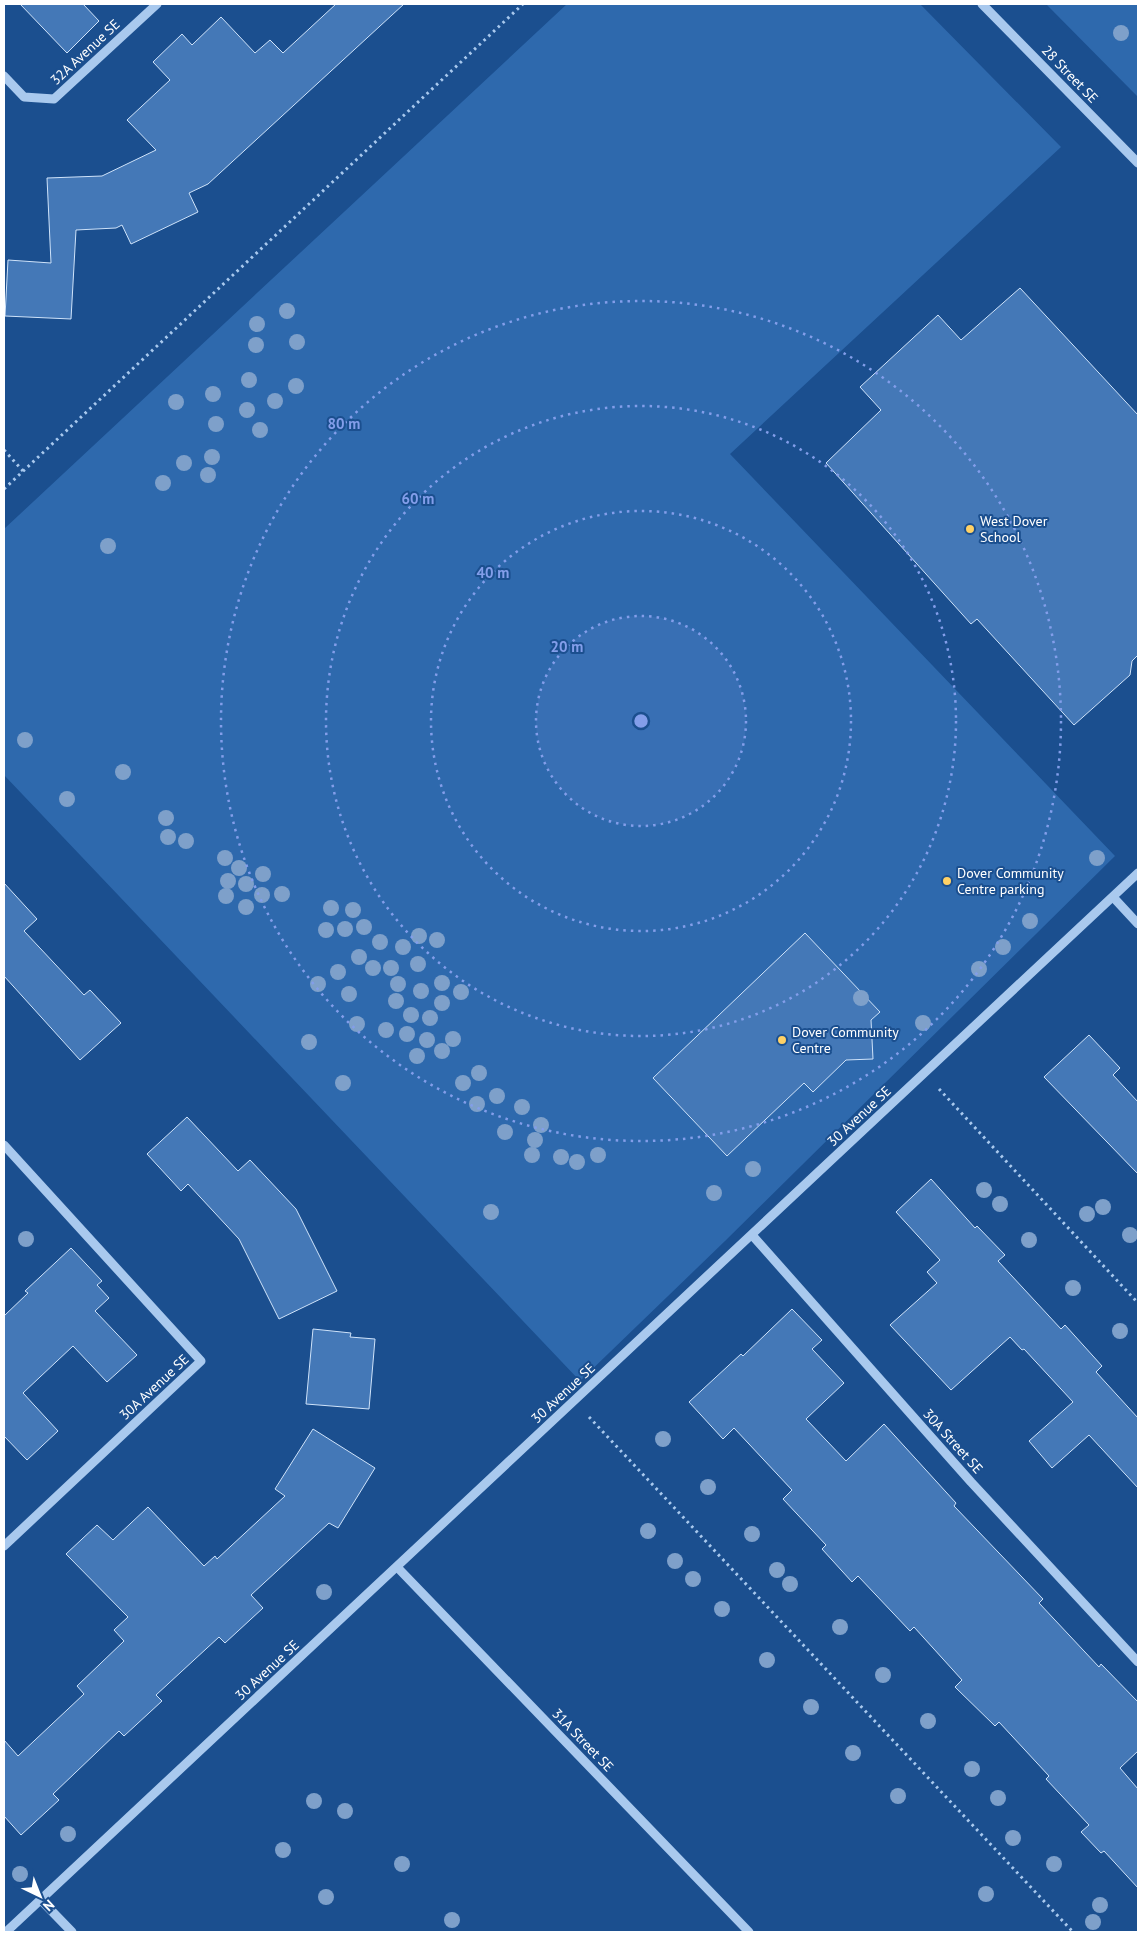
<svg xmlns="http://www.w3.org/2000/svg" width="1142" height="1936" font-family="'PT Sans',sans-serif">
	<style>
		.green { fill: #2e69ad }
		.building { fill: #4478b7; stroke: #cfe3fa }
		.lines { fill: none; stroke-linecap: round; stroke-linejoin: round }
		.path { stroke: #a9c9ee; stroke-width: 3; stroke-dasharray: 2.5 4; stroke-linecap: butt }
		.minor { stroke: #a9c9ee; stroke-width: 9 }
		.tree { fill: #7ea0ca }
		.ring { fill: none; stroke: #839eea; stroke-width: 2.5; stroke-dasharray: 2.5 5 }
		.poi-dot { fill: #ffd166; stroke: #1b4f8f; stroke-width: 2 }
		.labels { text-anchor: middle; stroke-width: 4; stroke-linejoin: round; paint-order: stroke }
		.street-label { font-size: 14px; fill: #fff; stroke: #1b4f8f }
		.poi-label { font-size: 14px; fill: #fff; stroke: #1b4f8f; text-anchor: start }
		.centre { fill: #839eea; stroke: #1b4f8f; stroke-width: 2.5 }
		.ring-label { font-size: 15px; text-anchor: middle; font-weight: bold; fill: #839eea; stroke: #1b4f8f; stroke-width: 4; stroke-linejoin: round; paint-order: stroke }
	</style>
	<rect width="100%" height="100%" fill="#1b4f8f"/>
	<g class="green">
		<path d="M 567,4 L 920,4 L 1061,147 L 730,454 L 1115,856 L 725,1241 L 580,1381 L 4,775 L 4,529 Z"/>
		<path d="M 1046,4 L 1138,4 L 1138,97 Z"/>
	</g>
	<g class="building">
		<path d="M 20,4 L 83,4 L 99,21 L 67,53 Z"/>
		<path d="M 336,4 L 404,4 L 208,184 L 189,193 L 198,212 L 131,244 L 122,225 L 116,228 L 76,230 L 71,319 L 5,316 L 8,260 L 51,263 L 47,178 L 102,176 L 156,150 L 127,120 L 170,80 L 153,62 L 182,34 L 192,45 L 221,17 L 255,53 L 270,40 L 283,53 Z"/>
		<path d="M 1020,288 L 1138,415 L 1138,655 L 1132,661 L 1130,675 L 1074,725 L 977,619 L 971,624 L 826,463 L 881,410 L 860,387 L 938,315 L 961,340 Z"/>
		<path d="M 4,883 L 37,919 L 24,931 L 84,995 L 90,990 L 121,1023 L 80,1060 L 4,976 Z"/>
		<path d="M 805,933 L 880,1012 L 871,1020 L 873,1059 L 846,1060 L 813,1092 L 804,1083 L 727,1156 L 653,1078 Z"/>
		<path d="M 1089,1035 L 1120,1068 L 1113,1075 L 1138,1102 L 1138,1174 L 1044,1077 Z"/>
		<path d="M 187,1117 L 238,1171 L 250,1160 L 296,1209 L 337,1291 L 279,1319 L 239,1239 L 188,1184 L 181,1191 L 147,1154 Z"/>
		<path d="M 931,1179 L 975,1228 L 977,1226 L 1005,1255 L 998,1261 L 1061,1329 L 1065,1325 L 1102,1366 L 1096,1372 L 1138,1418 L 1138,1488 L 1089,1435 L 1052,1468 L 1029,1441 L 1073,1402 L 1024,1349 L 1022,1350 L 1010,1337 L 951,1390 L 890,1325 L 937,1283 L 927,1272 L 940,1260 L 896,1212 Z"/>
		<path d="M 71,1248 L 102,1281 L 97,1285 L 109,1298 L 95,1311 L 137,1355 L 107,1382 L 73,1346 L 23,1393 L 58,1431 L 27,1460 L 4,1436 L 4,1316 L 28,1293 L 25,1291 Z"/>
		<path d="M 792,1309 L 822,1340 L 812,1349 L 844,1383 L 806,1419 L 846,1461 L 884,1424 L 956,1503 L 954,1506 L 1043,1599 L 1039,1603 L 1099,1667 L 1101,1664 L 1138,1702 L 1138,1751 L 1120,1768 L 1138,1789 L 1138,1888 L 1104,1851 L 1101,1853 L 1081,1832 L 1089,1825 L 1046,1779 L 1049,1776 L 999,1722 L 995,1726 L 955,1687 L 962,1680 L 914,1627 L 910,1631 L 858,1576 L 852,1582 L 822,1549 L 826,1545 L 783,1499 L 792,1490 L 734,1428 L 723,1439 L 689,1402 L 741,1354 L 743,1356 Z"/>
		<path d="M 313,1329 L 351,1333 L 350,1337 L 375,1339 L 369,1409 L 306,1404 Z"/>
		<path d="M 313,1429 L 375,1468 L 338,1528 L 329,1523 L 251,1595 L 263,1608 L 225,1643 L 219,1637 L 156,1695 L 162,1701 L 124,1736 L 119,1731 L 53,1794 L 59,1800 L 21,1835 L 4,1816 L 4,1740 L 18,1756 L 84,1694 L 77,1686 L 124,1641 L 114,1630 L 128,1617 L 66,1554 L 97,1525 L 113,1540 L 148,1507 L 204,1566 L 215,1556 L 217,1559 L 285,1496 L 275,1489 Z"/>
	</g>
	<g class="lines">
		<g class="path">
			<path d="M 4,450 L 23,471"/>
			<path d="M 4,489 L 523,4"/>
			<path d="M 939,1089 L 1138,1303"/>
			<path d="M 589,1417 L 1073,1932"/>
		</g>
		<g class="minor">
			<path d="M 982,4 L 1138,163"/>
			<path d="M 4,76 L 24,97 L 54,99 L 157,4"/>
			<path d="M 1113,897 L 1138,924"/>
			<path d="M 4,1145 L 201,1361 L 4,1546"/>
			<path d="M 752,1235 L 971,1482 L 1138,1662"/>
			<path d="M 397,1567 L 749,1932"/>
			<path d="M 41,1900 L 72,1932"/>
			<path d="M 6,1932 L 1138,873"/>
		</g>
	</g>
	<g class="tree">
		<circle cx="1121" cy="33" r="8"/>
		<circle cx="287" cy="311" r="8"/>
		<circle cx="257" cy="324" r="8"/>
		<circle cx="297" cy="342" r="8"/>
		<circle cx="256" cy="345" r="8"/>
		<circle cx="249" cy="380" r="8"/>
		<circle cx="296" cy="386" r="8"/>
		<circle cx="213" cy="394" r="8"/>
		<circle cx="275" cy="401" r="8"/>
		<circle cx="176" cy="402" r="8"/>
		<circle cx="247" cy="410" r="8"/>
		<circle cx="216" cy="424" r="8"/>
		<circle cx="260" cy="430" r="8"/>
		<circle cx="212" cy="457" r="8"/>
		<circle cx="184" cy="463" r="8"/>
		<circle cx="208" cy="475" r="8"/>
		<circle cx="163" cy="483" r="8"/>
		<circle cx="108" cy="546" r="8"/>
		<circle cx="25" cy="740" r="8"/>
		<circle cx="123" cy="772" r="8"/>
		<circle cx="67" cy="799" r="8"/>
		<circle cx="166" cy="818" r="8"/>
		<circle cx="168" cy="837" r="8"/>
		<circle cx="186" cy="841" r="8"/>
		<circle cx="225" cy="858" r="8"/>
		<circle cx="1097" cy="858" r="8"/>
		<circle cx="239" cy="868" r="8"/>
		<circle cx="263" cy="874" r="8"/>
		<circle cx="228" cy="881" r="8"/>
		<circle cx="246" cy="884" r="8"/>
		<circle cx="282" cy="894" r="8"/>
		<circle cx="262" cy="895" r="8"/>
		<circle cx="226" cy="896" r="8"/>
		<circle cx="246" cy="907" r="8"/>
		<circle cx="331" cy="908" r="8"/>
		<circle cx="353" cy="910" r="8"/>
		<circle cx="1030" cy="921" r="8"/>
		<circle cx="364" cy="927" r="8"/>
		<circle cx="345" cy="929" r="8"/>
		<circle cx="326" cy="930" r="8"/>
		<circle cx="419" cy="936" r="8"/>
		<circle cx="437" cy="940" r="8"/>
		<circle cx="380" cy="942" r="8"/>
		<circle cx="403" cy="947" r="8"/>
		<circle cx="1003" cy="947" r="8"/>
		<circle cx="359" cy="957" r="8"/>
		<circle cx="418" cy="964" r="8"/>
		<circle cx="373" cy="968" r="8"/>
		<circle cx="391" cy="968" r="8"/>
		<circle cx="979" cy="969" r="8"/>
		<circle cx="338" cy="972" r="8"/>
		<circle cx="442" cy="983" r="8"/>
		<circle cx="318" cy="984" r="8"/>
		<circle cx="398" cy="984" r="8"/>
		<circle cx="421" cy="991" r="8"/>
		<circle cx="461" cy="992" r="8"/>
		<circle cx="349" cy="994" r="8"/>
		<circle cx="861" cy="998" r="8"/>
		<circle cx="396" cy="1001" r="8"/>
		<circle cx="442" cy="1003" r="8"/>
		<circle cx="411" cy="1015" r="8"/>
		<circle cx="430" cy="1018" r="8"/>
		<circle cx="923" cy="1023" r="8"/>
		<circle cx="357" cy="1024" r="8"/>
		<circle cx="386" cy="1030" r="8"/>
		<circle cx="407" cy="1034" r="8"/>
		<circle cx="453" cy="1039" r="8"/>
		<circle cx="427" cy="1040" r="8"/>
		<circle cx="309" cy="1042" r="8"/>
		<circle cx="442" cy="1051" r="8"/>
		<circle cx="417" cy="1056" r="8"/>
		<circle cx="479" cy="1073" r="8"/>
		<circle cx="343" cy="1083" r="8"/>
		<circle cx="463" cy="1083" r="8"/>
		<circle cx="497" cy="1096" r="8"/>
		<circle cx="477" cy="1104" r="8"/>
		<circle cx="522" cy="1107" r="8"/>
		<circle cx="541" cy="1125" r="8"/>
		<circle cx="505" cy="1132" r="8"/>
		<circle cx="535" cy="1140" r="8"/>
		<circle cx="532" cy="1155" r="8"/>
		<circle cx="598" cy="1155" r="8"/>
		<circle cx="561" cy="1157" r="8"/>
		<circle cx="577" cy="1162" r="8"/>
		<circle cx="753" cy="1169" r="8"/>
		<circle cx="984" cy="1190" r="8"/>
		<circle cx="714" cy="1193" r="8"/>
		<circle cx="1000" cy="1204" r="8"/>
		<circle cx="1103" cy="1207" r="8"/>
		<circle cx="491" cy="1212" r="8"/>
		<circle cx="1087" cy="1214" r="8"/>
		<circle cx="1130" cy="1235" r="8"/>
		<circle cx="26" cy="1239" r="8"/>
		<circle cx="1029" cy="1240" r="8"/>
		<circle cx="1073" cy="1288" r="8"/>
		<circle cx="1120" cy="1331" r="8"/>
		<circle cx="663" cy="1439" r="8"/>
		<circle cx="708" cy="1487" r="8"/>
		<circle cx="648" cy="1531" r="8"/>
		<circle cx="752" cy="1534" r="8"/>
		<circle cx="675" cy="1561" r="8"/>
		<circle cx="777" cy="1570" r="8"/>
		<circle cx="693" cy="1579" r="8"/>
		<circle cx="790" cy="1584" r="8"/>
		<circle cx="324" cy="1592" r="8"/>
		<circle cx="722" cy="1609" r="8"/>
		<circle cx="840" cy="1627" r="8"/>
		<circle cx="767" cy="1660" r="8"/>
		<circle cx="883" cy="1675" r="8"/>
		<circle cx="811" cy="1707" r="8"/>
		<circle cx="928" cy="1721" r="8"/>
		<circle cx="853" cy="1753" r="8"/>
		<circle cx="972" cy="1769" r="8"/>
		<circle cx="898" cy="1796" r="8"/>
		<circle cx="998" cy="1798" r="8"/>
		<circle cx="314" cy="1801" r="8"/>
		<circle cx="345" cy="1811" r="8"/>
		<circle cx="68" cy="1834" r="8"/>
		<circle cx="1013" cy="1838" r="8"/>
		<circle cx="283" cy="1850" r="8"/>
		<circle cx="402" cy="1864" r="8"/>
		<circle cx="1054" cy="1864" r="8"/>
		<circle cx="20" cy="1874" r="8"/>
		<circle cx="986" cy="1894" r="8"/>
		<circle cx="326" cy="1897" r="8"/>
		<circle cx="1100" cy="1905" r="8"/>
		<circle cx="452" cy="1920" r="8"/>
		<circle cx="1093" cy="1922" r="8"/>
	</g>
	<circle cx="641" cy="721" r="105" fill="#839eea" fill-opacity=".12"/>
	<g class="ring">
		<circle cx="641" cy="721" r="105"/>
		<circle cx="641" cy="721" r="210"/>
		<circle cx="641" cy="721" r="315"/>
		<circle cx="641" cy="721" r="420"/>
	</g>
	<g class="poi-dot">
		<circle cx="970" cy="529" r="5"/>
		<circle cx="947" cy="881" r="5"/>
		<circle cx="782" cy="1040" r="5"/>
	</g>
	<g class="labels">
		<g class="street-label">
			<text transform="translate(85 52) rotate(-43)" y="5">32A Avenue SE</text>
			<text transform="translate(1070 74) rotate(46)" y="5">28 Street SE</text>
			<text transform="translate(859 1116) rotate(-43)" y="5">30 Avenue SE</text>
			<text transform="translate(154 1387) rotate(-43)" y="5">30A Avenue SE</text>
			<text transform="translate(563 1393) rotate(-43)" y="5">30 Avenue SE</text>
			<text transform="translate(953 1441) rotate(48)" y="5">30A Street SE</text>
			<text transform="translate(267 1670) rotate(-43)" y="5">30 Avenue SE</text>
			<text transform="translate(583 1740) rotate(46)" y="5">31A Street SE</text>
		</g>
		<g class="poi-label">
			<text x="980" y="526">West Dover<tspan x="980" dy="16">School</tspan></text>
			<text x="957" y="878">Dover Community<tspan x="957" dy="16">Centre parking</tspan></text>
			<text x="792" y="1037">Dover Community<tspan x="792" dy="16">Centre</tspan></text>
		</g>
	</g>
	<circle cx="641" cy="721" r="8" class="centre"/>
	<g class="ring-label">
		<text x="344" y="429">80 m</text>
		<text x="418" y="504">60 m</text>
		<text x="493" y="578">40 m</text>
		<text x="567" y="652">20 m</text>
	</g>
	<rect width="1142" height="1936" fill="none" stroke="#ffffff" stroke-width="10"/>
	<g transform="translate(40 1896) rotate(137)" stroke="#1b4f8f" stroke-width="4" paint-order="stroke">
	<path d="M0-4L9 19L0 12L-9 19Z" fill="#ffffff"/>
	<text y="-8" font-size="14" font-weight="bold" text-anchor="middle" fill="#ffffff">N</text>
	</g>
</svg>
